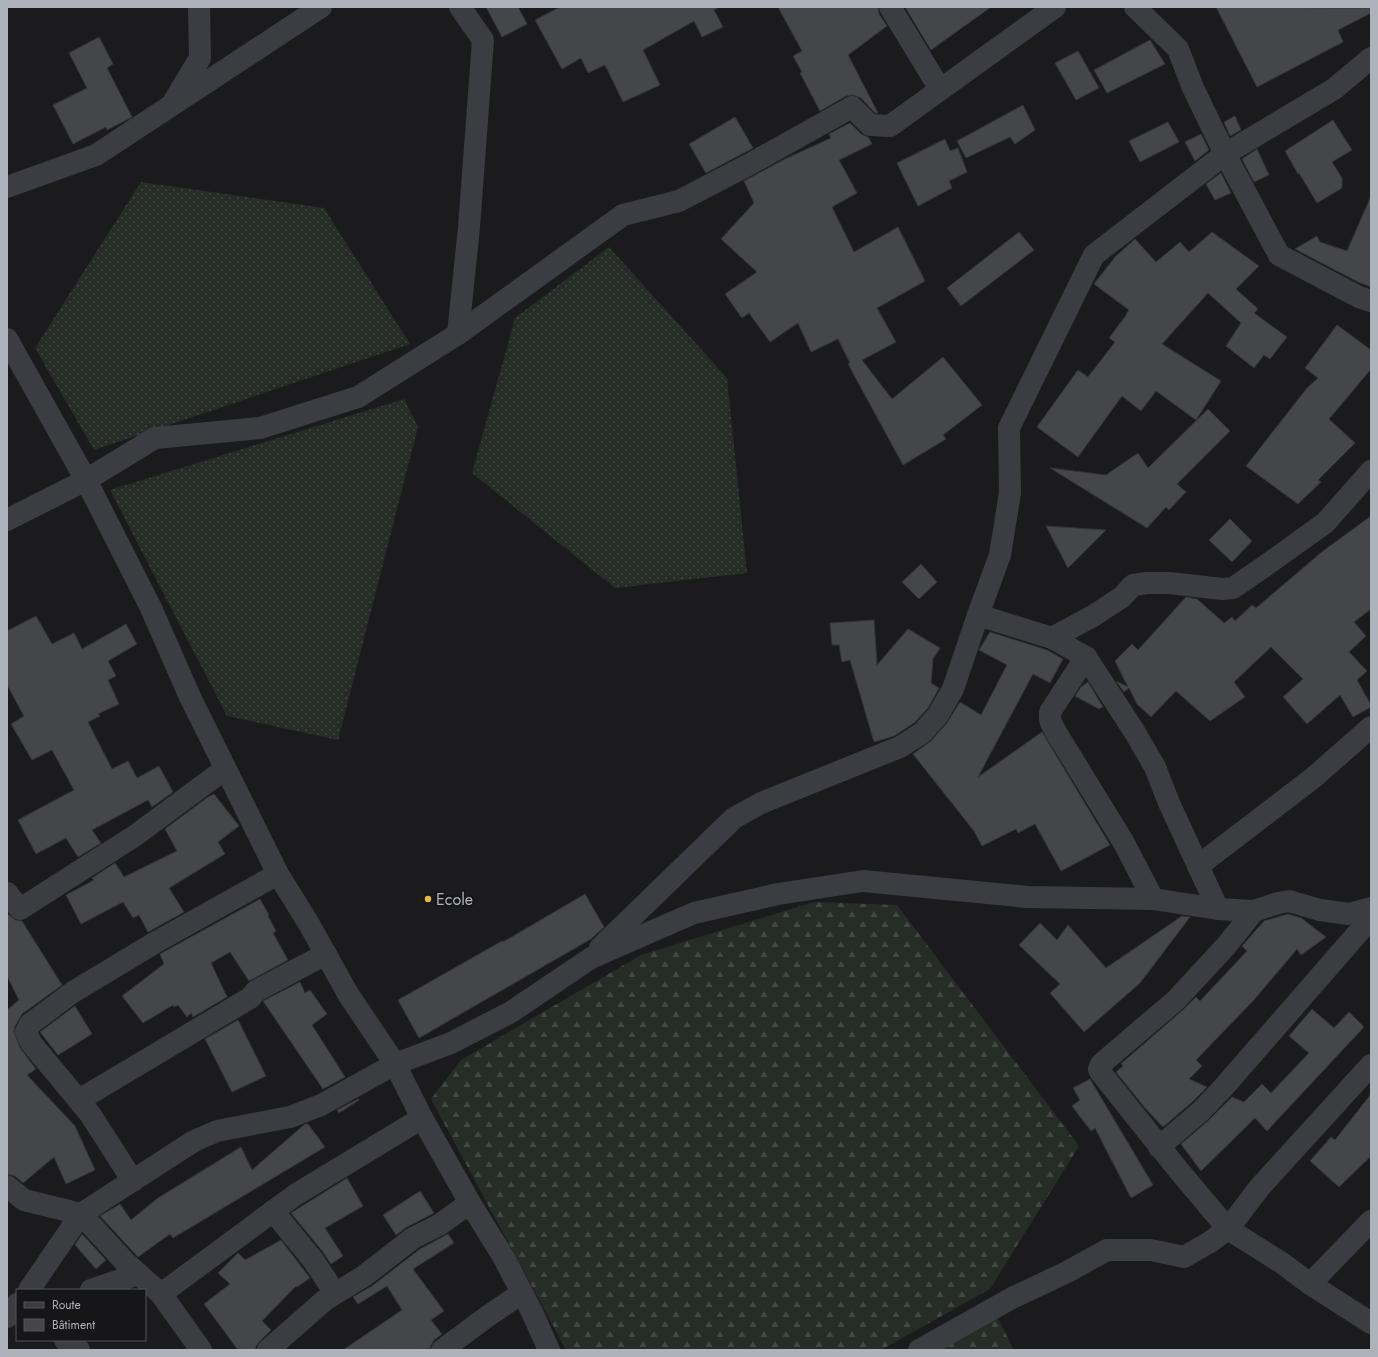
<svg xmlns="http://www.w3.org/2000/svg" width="1378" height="1357" font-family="Jost,sans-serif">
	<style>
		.grass { fill: url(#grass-dots) }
		.forest { fill: url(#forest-firs) }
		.building { fill: #45464a; stroke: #353539 }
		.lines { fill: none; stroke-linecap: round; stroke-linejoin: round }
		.minor { stroke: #3c3d42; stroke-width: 22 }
		.poi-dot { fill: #e9b746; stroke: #161618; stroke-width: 1.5 }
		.labels { text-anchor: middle; stroke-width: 4; stroke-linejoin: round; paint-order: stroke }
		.poi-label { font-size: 16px; fill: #aeb2bb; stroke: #161618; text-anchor: start }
	</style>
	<defs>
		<pattern id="grass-dots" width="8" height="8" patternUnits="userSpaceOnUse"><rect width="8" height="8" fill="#252d26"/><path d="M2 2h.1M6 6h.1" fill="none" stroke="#424944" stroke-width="1.8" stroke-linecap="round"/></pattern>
		<pattern id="forest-firs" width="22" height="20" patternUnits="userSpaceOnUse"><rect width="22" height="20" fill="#252d26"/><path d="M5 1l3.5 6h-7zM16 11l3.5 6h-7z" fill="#424944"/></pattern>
	</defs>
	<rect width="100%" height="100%" fill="#1b1b1d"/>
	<g class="grass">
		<path d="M 141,182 L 324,208 L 410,344 L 94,450 L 35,348 Z"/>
		<path d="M 609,247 L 727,378 L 747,573 L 615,588 L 472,473 L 515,318 Z"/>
		<path d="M 404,399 L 418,427 L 338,740 L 227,716 L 110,490 Z"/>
	</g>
	<g class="forest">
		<path d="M 814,902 L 897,905 L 1079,1146 L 990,1289 L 881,1350 L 566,1350 L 431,1099 L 461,1060 L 641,955 Z"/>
		<path d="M 993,1309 L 1014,1350 L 919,1350 Z"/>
	</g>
	<g class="building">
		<path d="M 486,7 L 518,7 L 527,24 L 502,37 Z"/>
		<path d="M 560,7 L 719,7 L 714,10 L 723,27 L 702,37 L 694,21 L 643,50 L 660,85 L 623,102 L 605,65 L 588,73 L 581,58 L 562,69 L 535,20 Z"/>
		<path d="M 778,7 L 878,7 L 879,14 L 887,26 L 848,55 L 878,113 L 875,113 L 861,98 L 853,95 L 846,96 L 820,111 L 800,73 L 802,72 L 793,56 L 802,51 Z"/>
		<path d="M 905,7 L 991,7 L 931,50 Z"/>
		<path d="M 1216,7 L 1371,8 L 1371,13 L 1338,30 L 1343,42 L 1257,87 Z"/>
		<path d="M 99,37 L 113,64 L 107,68 L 132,117 L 107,130 L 106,127 L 73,144 L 53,105 L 87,88 L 69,53 Z"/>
		<path d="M 1150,40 L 1165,64 L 1107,93 L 1094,70 Z"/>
		<path d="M 1078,51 L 1099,88 L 1076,100 L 1055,63 Z"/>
		<path d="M 1023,105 L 1035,130 L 1015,144 L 1010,137 L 966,158 L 957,141 Z"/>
		<path d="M 1235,116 L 1241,130 L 1230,136 L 1224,122 Z"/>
		<path d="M 735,117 L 753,148 L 706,173 L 689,144 Z"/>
		<path d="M 1333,120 L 1352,150 L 1332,162 L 1342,178 L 1342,188 L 1317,203 L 1299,173 L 1298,174 L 1285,151 Z"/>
		<path d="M 1168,122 L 1179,142 L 1140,162 L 1129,141 Z"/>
		<path d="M 850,123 L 861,134 L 868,137 L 872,144 L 839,160 L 857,193 L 832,207 L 854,252 L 898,227 L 925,281 L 877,308 L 896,342 L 862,360 L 892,399 L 943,357 L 982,405 L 943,435 L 946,439 L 903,465 L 848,364 L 850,363 L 838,339 L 811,352 L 798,323 L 770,342 L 749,313 L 742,318 L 725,294 L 757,272 L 721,239 L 754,203 L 744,181 L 785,159 L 831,138 L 829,134 Z"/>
		<path d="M 1201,134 L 1209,150 L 1195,161 L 1185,142 Z"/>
		<path d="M 945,139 L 950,151 L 958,148 L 967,172 L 949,181 L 952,188 L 918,206 L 897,163 Z"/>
		<path d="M 1257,149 L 1269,175 L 1254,182 L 1242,159 Z"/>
		<path d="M 1221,173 L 1231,193 L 1215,200 L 1206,184 Z"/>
		<path d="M 1371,196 L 1371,287 L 1358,282 L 1295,249 L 1317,236 L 1320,242 L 1347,251 Z"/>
		<path d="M 1019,232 L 1034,250 L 961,306 L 947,288 Z"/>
		<path d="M 1212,232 L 1259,266 L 1236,289 L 1258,309 L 1254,313 L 1287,337 L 1270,359 L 1264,355 L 1254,368 L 1226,346 L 1241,323 L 1208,293 L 1162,344 L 1221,381 L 1196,420 L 1156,391 L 1141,411 L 1122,396 L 1078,457 L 1037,427 L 1078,370 L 1088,377 L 1115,342 L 1109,338 L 1127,314 L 1126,314 L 1129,310 L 1094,284 L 1115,257 L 1135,239 L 1156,262 L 1180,242 L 1189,252 Z"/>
		<path d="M 1337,325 L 1371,350 L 1371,369 L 1329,419 L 1355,443 L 1318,480 L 1321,482 L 1298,504 L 1246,466 L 1307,388 L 1318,378 L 1305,368 Z"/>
		<path d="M 1208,409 L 1230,431 L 1177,484 L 1186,492 L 1169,510 L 1166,507 L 1147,528 L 1050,468 L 1106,475 L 1138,453 L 1148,468 Z"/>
		<path d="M 1371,516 L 1371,609 L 1354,622 L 1366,636 L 1349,652 L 1367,671 L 1357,680 L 1371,705 L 1371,707 L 1353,717 L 1340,695 L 1307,724 L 1283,697 L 1303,679 L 1271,647 L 1234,682 L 1245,697 L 1210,721 L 1176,691 L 1151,717 L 1137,704 L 1129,688 L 1124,692 L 1116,681 L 1128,687 L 1115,661 L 1132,644 L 1138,650 L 1186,597 L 1197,599 L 1224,623 L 1232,617 L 1235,621 L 1252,605 L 1256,608 L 1323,551 Z"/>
		<path d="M 1230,519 L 1252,541 L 1232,562 L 1209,540 Z"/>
		<path d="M 1046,526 L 1106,530 L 1068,568 Z"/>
		<path d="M 921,564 L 937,582 L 919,599 L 902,582 Z"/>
		<path d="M 36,616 L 52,644 L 74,633 L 82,649 L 126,624 L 137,644 L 108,661 L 116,676 L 108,680 L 119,704 L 98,714 L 100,716 L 88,722 L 112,769 L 128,761 L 137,778 L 159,766 L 173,792 L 152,807 L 148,800 L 92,830 L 101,843 L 78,857 L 66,838 L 36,854 L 18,820 L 74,790 L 52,750 L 32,760 L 11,724 L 24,716 L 7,685 L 7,631 Z"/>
		<path d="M 874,620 L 877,665 L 908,629 L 940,648 L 933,659 L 931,683 L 939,688 L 928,708 L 914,723 L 894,736 L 874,742 L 850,660 L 842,662 L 839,645 L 832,645 L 830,623 Z"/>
		<path d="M 990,632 L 1047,650 L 1063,659 L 1050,683 L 1033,674 L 978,777 L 1042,732 L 1110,845 L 1061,871 L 1035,824 L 1018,833 L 1016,829 L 982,846 L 974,831 L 913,754 L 931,741 L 947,723 L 960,702 L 981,715 L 1007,665 L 979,650 Z"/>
		<path d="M 1088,682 L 1103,707 L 1099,709 L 1075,696 L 1081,687 Z"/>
		<path d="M 214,794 L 239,826 L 218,842 L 225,854 L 169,888 L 184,912 L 148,932 L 139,915 L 133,918 L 123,902 L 81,924 L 66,895 L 94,880 L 92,878 L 115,863 L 124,877 L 177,851 L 165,829 L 208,797 Z"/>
		<path d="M 585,894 L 604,927 L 591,939 L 419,1038 L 398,1000 L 502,941 L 503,942 Z"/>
		<path d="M 260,899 L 269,915 L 268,916 L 276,931 L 273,933 L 288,960 L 249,981 L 230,952 L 211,963 L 227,997 L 193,1017 L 191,1013 L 187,1017 L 178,1005 L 174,1007 L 173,1005 L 143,1023 L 122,996 L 164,964 L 160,954 Z"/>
		<path d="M 7,913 L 15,920 L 22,921 L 62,985 L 22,1014 L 15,1026 L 14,1032 L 20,1048 L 36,1069 L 27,1075 L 75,1126 L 95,1170 L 66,1184 L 54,1157 L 23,1183 L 15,1176 L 7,1174 L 7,1010 L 19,1000 L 7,976 Z"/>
		<path d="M 1288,914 L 1301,918 L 1326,937 L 1301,955 L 1297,949 L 1253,1001 L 1196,1060 L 1202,1066 L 1189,1079 L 1207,1087 L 1192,1102 L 1163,1127 L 1145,1108 L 1116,1072 L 1123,1066 L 1121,1063 L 1123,1062 L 1184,1009 L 1196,997 L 1200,1001 L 1247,951 L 1242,946 L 1264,921 Z"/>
		<path d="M 1182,916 L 1190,917 L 1140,983 L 1084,1032 L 1050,993 L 1060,984 L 1019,945 L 1040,923 L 1057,940 L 1068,925 L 1106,968 Z"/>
		<path d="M 300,982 L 305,993 L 310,990 L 327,1014 L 312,1025 L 345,1077 L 323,1089 L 263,1001 Z"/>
		<path d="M 75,1006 L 92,1034 L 58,1055 L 40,1032 Z"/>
		<path d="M 1312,1009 L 1334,1028 L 1349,1012 L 1364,1027 L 1267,1131 L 1255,1118 L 1201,1171 L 1181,1144 L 1209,1120 L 1232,1097 L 1244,1102 L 1262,1084 L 1271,1093 L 1309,1053 L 1289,1036 Z"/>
		<path d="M 238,1020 L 266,1076 L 232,1092 L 205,1039 Z"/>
		<path d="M 1090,1079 L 1153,1185 L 1131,1198 L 1095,1128 L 1091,1131 L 1072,1106 L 1080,1100 L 1073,1088 Z"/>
		<path d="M 1371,1094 L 1371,1156 L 1339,1187 L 1310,1161 L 1331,1137 L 1335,1140 Z"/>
		<path d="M 358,1099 L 359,1100 L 339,1113 L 337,1110 Z"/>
		<path d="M 305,1124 L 308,1124 L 325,1147 L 173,1238 L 170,1234 L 138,1257 L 100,1216 L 120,1204 L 131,1220 L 158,1198 L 241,1147 L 252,1170 Z"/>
		<path d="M 347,1178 L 363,1206 L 325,1228 L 343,1256 L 331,1264 L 323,1252 L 291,1213 Z"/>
		<path d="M 420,1191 L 434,1213 L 407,1227 L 396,1235 L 383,1215 Z"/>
		<path d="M 82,1234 L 106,1260 L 96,1269 L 75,1245 Z"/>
		<path d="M 448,1234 L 454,1243 L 413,1269 L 444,1311 L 431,1320 L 442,1334 L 434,1340 L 431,1345 L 430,1349 L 343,1350 L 402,1310 L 387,1286 L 358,1304 L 353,1297 L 372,1286 L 420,1249 Z"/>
		<path d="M 281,1240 L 310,1278 L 297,1287 L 296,1286 L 262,1321 L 271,1330 L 260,1341 L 256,1346 L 256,1350 L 238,1350 L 204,1304 L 230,1284 L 218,1273 L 238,1253 L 245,1260 Z"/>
	</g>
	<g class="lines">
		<g class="minor">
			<path d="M 890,7 L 940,89"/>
			<path d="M 1371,58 L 1334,89 L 1225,154 L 1279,255 L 1359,297 L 1371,301"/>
			<path d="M 174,101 L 200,58 L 199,7"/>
			<path d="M 7,187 L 96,155 L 321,7"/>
			<path d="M 458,334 L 469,227 L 483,40 L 460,7"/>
			<path d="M 7,339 L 86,480 L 151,608 L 190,697 L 278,874 L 309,924 L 348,994 L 395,1064 L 422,1118 L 470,1203 L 504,1258 L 532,1312 L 549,1350"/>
			<path d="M 7,520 L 86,480 L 155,438 L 260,428 L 358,397 L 458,334 L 623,215 L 679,201 L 750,164 L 852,107 L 870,125 L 890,126 L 1055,7"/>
			<path d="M 978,615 L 1052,638 L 1086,657 L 1134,731 L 1155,767 L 1169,803 L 1218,909"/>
			<path d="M 1052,638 L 1093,616 L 1122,597 L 1133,585 L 1147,583 L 1170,583 L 1222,589 L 1233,588 L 1265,566 L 1325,523 L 1371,471"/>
			<path d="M 1086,657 L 1050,712 L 1050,720 L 1054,729 L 1124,843 L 1153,899"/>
			<path d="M 1198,866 L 1313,778 L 1371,727"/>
			<path d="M 7,893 L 20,909 L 136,835 L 225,769"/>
			<path d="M 1254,911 L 1226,946 L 1176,1000 L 1101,1064 L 1099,1069 L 1101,1073 L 1180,1172 L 1228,1229 L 1282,1263 L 1310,1284 L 1371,1323"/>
			<path d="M 600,948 L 734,818 L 761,803 L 900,747 L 922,733 L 938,715 L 953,689 L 978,615 L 1000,555 L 1010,493 L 1009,428 L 1094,255 L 1225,154 L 1193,88 L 1178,49 L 1135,7"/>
			<path d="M 79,1100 L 250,998 L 256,991 L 326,954"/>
			<path d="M 1159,1147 L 1201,1111 L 1222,1089 L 1371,918"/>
			<path d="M 133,1181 L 90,1114 L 31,1043 L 26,1032 L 30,1024 L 73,992 L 156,942 L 278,874"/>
			<path d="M 7,1186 L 24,1200 L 81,1214 L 125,1262 L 161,1294 L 201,1350"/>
			<path d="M 273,1211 L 313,1260 L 335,1293"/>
			<path d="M 1310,1284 L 1371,1221"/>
			<path d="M 29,1290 L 81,1214 L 194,1141 L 217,1131 L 290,1117 L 321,1105 L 395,1064 L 451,1043 L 511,1012 L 591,958 L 694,913 L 778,894 L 863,881 L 1028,897 L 1153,899 L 1218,909 L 1254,911 L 1278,903 L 1289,901 L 1320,910 L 1349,914 L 1371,908"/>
			<path d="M 91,1290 L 138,1274"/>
			<path d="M 161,1294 L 295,1195 L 422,1118"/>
			<path d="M 7,1317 L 17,1304"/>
			<path d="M 65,1340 L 79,1350"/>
			<path d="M 268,1350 L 325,1300 L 364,1276 L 413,1238 L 439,1225 L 470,1203"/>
			<path d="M 442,1350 L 488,1316 L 522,1293"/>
			<path d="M 919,1350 L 1012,1298 L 1067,1272 L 1107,1250 L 1151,1250 L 1184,1257 L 1210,1242 L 1228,1229 L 1259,1188 L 1371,1065"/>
		</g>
	</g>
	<circle class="poi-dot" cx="428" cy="899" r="4"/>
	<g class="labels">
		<g class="poi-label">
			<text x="436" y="905">Ecole</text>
		</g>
	</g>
	<rect width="1378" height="1357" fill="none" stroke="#aeb2bb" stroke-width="16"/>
	<rect x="16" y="1289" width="130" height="52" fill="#161618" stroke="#535459"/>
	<rect x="24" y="1302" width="20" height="6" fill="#3c3d42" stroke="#535459"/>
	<text x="52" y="1309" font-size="12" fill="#aeb2bb">Route</text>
	<rect x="24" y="1319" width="20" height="12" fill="#45464a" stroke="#535459"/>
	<text x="52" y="1329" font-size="12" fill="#aeb2bb">Bâtiment</text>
</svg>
